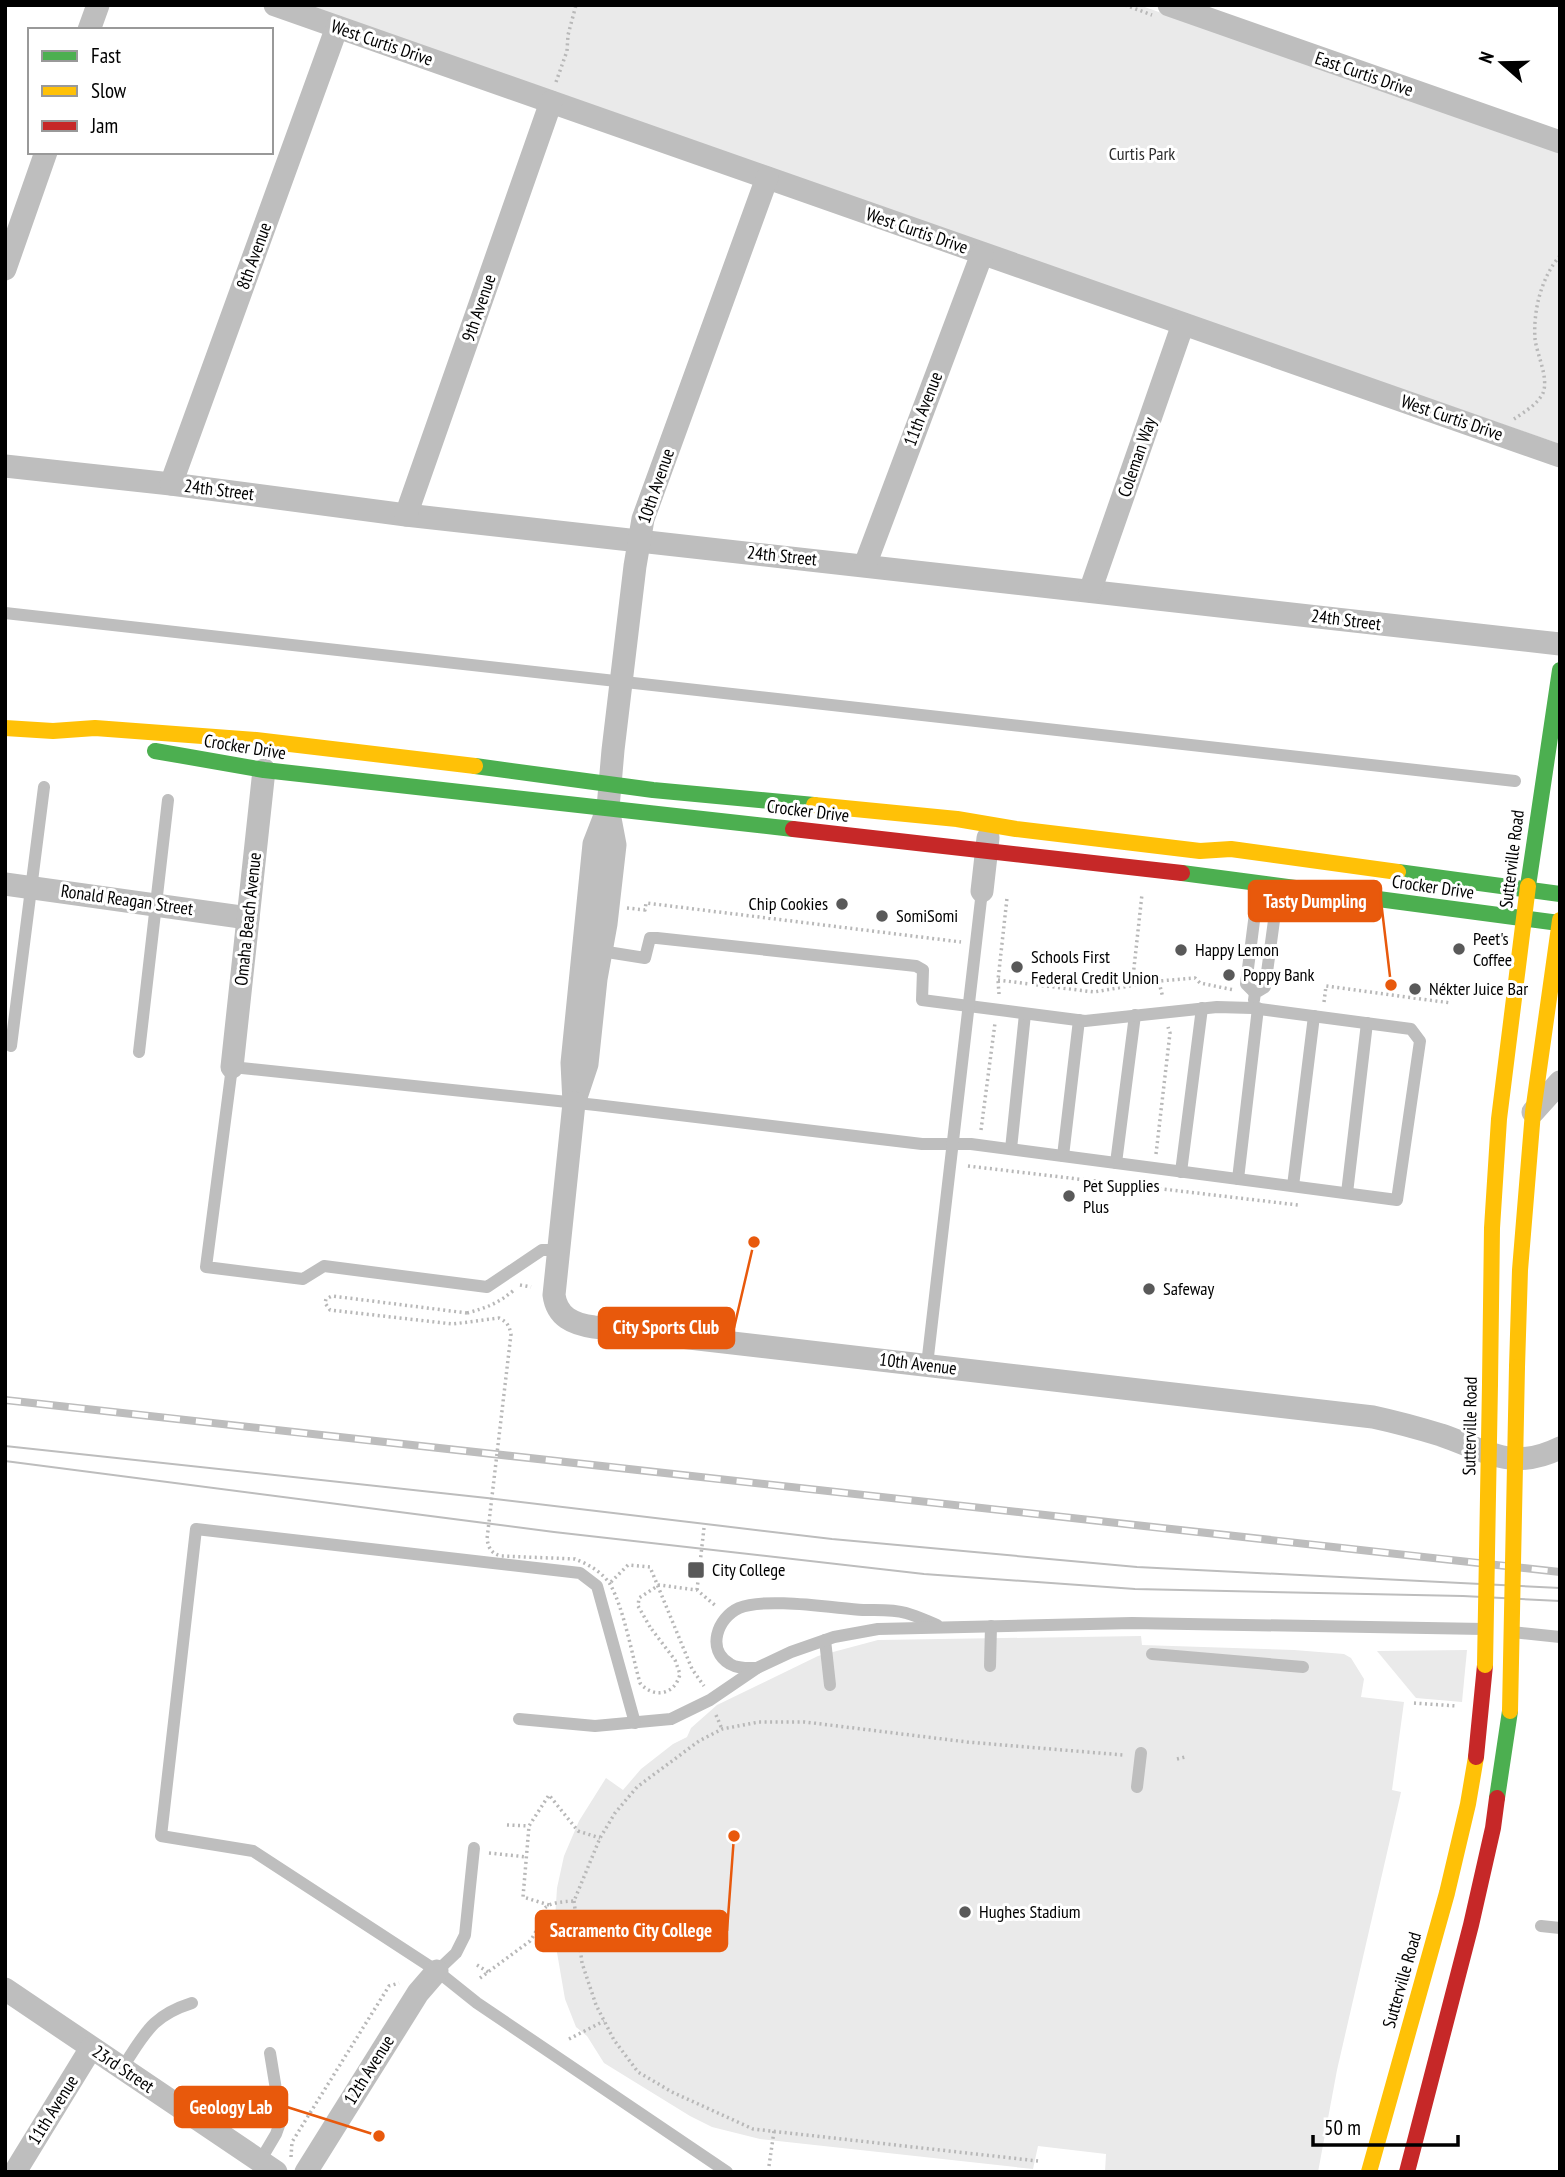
<svg xmlns="http://www.w3.org/2000/svg" width="1565" height="2177" font-family="'PT Sans Narrow',sans-serif">
	<style>
		.green { fill: #eaeaea }
		.lines { fill: none; stroke-linecap: round; stroke-linejoin: round }
		.path { stroke: #b8b8b8; stroke-width: 3.5; stroke-dasharray: 2 3.5; stroke-linecap: butt }
		.lane { stroke: #bebebe; stroke-width: 12 }
		.street { stroke: #bebebe; stroke-width: 23 }
		.fast { stroke: #4caf50; stroke-width: 16 }
		.slow { stroke: #ffc107; stroke-width: 16 }
		.jam { stroke: #c62828; stroke-width: 16 }
		.tram { stroke: #bdbdbd; stroke-width: 2 }
		.rail-casing { stroke: #bdbdbd; stroke-width: 8 }
		.rail { stroke: #fff; stroke-width: 5; stroke-dasharray: 16; stroke-linecap: butt }
		.path-bridge { stroke: #b8b8b8; stroke-width: 3.5; stroke-dasharray: 2 3.5; stroke-linecap: butt }
		.slow-bridge { stroke: #ffc107; stroke-width: 16 }
		.poi-dot { fill: #595959; stroke: #fff; stroke-width: 2.5 }
		.labels { text-anchor: middle; stroke-width: 6; stroke-linejoin: round; paint-order: stroke }
		.street-label { font-size: 18px; fill: #000; stroke: #fff }
		.park-label { font-size: 18px; fill: #2f2f2f; stroke: #fff }
		.poi-label { font-size: 18px; fill: #000; stroke: #fff; text-anchor: start }
		.leader { fill: none; stroke: #e8590c; stroke-width: 2.5 }
		.callout-dot { fill: #e8590c; stroke: #fff; stroke-width: 2.5 }
		.callout { fill: #e8590c; stroke: #e8590c; stroke-width: 2.5 }
		.callout-label { font-size: 19px; text-anchor: middle; font-weight: bold; fill: #fff }
	</style>
	<rect width="100%" height="100%" fill="#fff"/>
	<g class="green">
		<path d="M 294,5 L 1139,5 L 1560,153 L 1560,444 Z"/>
		<path d="M 1141,1636 L 1142,1645 L 1294,1650 L 1344,1654 L 1351,1658 L 1364,1679 L 1361,1697 L 1404,1702 L 1392,1790 L 1401,1792 L 1337,2070 L 1318,2172 L 1105,2172 L 1106,2154 L 1038,2146 L 1033,2169 L 760,2139 L 712,2127 L 690,2116 L 604,2063 L 587,2036 L 576,2027 L 565,1999 L 554,1935 L 557,1888 L 564,1856 L 579,1821 L 606,1778 L 623,1790 L 641,1769 L 673,1744 L 687,1737 L 691,1728 L 717,1705 L 818,1656 L 878,1640 Z"/>
		<path d="M 1467,1650 L 1462,1702 L 1416,1698 L 1377,1651 Z"/>
	</g>
	<g class="lines">
		<g class="path">
			<path d="M 1125,5 L 1152,15"/>
			<path d="M 556,82 L 567,51 L 568,35 L 576,5"/>
			<path d="M 1514,419 C 1523,413 1538,404 1543,393 C 1549,378 1537,355 1535,339 C 1533,312 1541,277 1560,256"/>
			<path d="M 627,908 L 645,910 L 646,903 L 961,942"/>
			<path d="M 998,980 L 1094,992 L 1159,981 L 1195,978 L 1200,983 L 1234,990"/>
			<path d="M 1159,982 L 1163,998"/>
			<path d="M 1132,986 L 1142,894"/>
			<path d="M 999,994 L 998,980 L 1007,898"/>
			<path d="M 1324,1002 L 1326,986 L 1451,1003"/>
			<path d="M 981,1130 L 995,1023"/>
			<path d="M 1156,1154 L 1170,1033 L 1168,1027"/>
			<path d="M 968,1166 L 1298,1205"/>
			<path d="M 520,1285 L 531,1287"/>
			<path d="M 467,1313 C 486,1308 499,1303 514,1290"/>
			<path d="M 611,1582 L 628,1565 L 650,1567 L 692,1669 L 704,1686"/>
			<path d="M 697,1590 L 704,1528"/>
			<path d="M 650,1627 L 638,1606 L 639,1598 L 659,1585 L 697,1590 L 717,1607"/>
			<path d="M 1414,1703 L 1457,1706"/>
			<path d="M 716,1715 L 722,1729"/>
			<path d="M 1177,1759 L 1185,1757"/>
			<path d="M 507,1825 L 529,1826"/>
			<path d="M 489,1853 L 527,1857"/>
			<path d="M 574,1901 L 582,1963 L 596,2005 L 614,2040 L 638,2072 L 672,2092 L 753,2129 L 1038,2161"/>
			<path d="M 549,1905 L 523,1897 L 529,1826 L 549,1795 L 578,1831 L 600,1838"/>
			<path d="M 477,1965 L 488,1972"/>
			<path d="M 480,1978 L 530,1941 C 549,1916 528,1903 574,1901 L 600,1838 L 615,1813 L 637,1787 L 699,1741 L 722,1729 L 759,1722 L 805,1722 L 967,1742 L 1123,1755"/>
			<path d="M 569,2039 L 604,2021"/>
			<path d="M 291,2157 L 292,2142 L 389,1986 L 399,1983"/>
			<path d="M 769,2166 L 774,2131"/>
		</g>
		<g class="lane">
			<path d="M 5,613 L 1515,781"/>
			<path d="M 1255,993 L 1246,984 L 1255,913 L 1264,904 L 1267,883"/>
			<path d="M 1254,1000 L 1255,993 L 1265,987 L 1275,913 L 1264,904"/>
			<path d="M 11,1046 L 44,787"/>
			<path d="M 139,1052 L 168,800"/>
			<path d="M 1011,1149 L 1025,1014"/>
			<path d="M 1063,1156 L 1079,1020"/>
			<path d="M 1116,1163 L 1135,1015"/>
			<path d="M 1181,1172 L 1202,1008"/>
			<path d="M 1238,1179 L 1258,1008"/>
			<path d="M 1293,1186 L 1314,1016"/>
			<path d="M 1347,1193 L 1367,1023"/>
			<path d="M 558,1250 L 542,1250 L 487,1287 L 324,1266 L 303,1279 L 206,1267 L 232,1067 L 596,1105 L 922,1144 L 971,1144 L 1397,1200 L 1420,1041 L 1411,1029 L 1252,1008 L 1217,1007 L 1085,1021 L 922,1000 L 923,970 L 916,966 L 657,938 L 650,938 L 645,958 L 601,951"/>
			<path d="M 927,1365 L 982,891"/>
			<path d="M 1512,1632 L 1560,1637"/>
			<path d="M 825,1640 L 830,1685"/>
			<path d="M 1152,1654 L 1303,1667"/>
			<path d="M 990,1666 L 991,1626"/>
			<path d="M 757,1668 C 748,1668 738,1669 730,1664 C 706,1650 717,1618 739,1608 C 765,1597 833,1608 863,1610 C 877,1610 893,1609 906,1613 C 917,1616 927,1621 937,1625"/>
			<path d="M 519,1719 L 595,1726 L 671,1719 L 710,1700 L 757,1668 L 791,1652 L 834,1637 L 878,1629 L 1132,1623 L 1484,1629"/>
			<path d="M 635,1723 L 597,1586 L 580,1573 L 196,1529 L 161,1836 L 253,1851 L 437,1971 L 477,2003 L 727,2172"/>
			<path d="M 1137,1787 L 1141,1753"/>
			<path d="M 1541,1926 L 1560,1928"/>
			<path d="M 437,1971 L 456,1953 L 465,1935 L 474,1848"/>
			<path d="M 122,2068 C 145,2034 151,2016 192,2003"/>
			<path d="M 260,2161 L 276,2134 L 281,2120 L 270,2053"/>
		</g>
		<g class="street">
			<path d="M 275,5 L 1560,456"/>
			<path d="M 1169,5 L 1560,142"/>
			<path d="M 89,30 L 98,5"/>
			<path d="M 5,269 L 46,152"/>
			<path d="M 5,466 L 171,484 L 406,515 L 1560,644"/>
			<path d="M 171,484 L 337,27"/>
			<path d="M 406,515 L 551,102"/>
			<path d="M 865,565 L 982,254"/>
			<path d="M 1090,591 L 1183,324"/>
			<path d="M 608,808 L 594,844 L 572,1063 L 574,1103 L 587,1064 L 596,979 L 606,924 L 615,845 L 608,808 L 613,750 L 635,566 L 643,519 L 767,178"/>
			<path d="M 5,884 L 248,918"/>
			<path d="M 982,891 L 988,838"/>
			<path d="M 232,1067 L 264,770"/>
			<path d="M 574,1103 L 554,1295 C 557,1317 573,1324 594,1327 L 1373,1417 C 1396,1422 1418,1428 1441,1435 C 1485,1450 1512,1472 1560,1448"/>
			<path d="M 1533,1112 L 1560,1082"/>
			<path d="M 5,1989 L 276,2172"/>
			<path d="M 15,2172 L 91,2048"/>
			<path d="M 306,2172 L 418,1993 L 437,1971"/>
		</g>
		<g class="fast">
			<path d="M 155,751 L 264,770 L 793,829"/>
			<path d="M 475,766 L 653,790 L 814,805"/>
			<path d="M 1398,872 L 1560,894"/>
			<path d="M 1182,873 L 1559,923"/>
			<path d="M 1528,886 L 1560,670"/>
			<path d="M 1497,1798 L 1510,1711"/>
		</g>
		<g class="slow">
			<path d="M 5,728 L 53,731 L 95,728 L 256,740 L 475,766"/>
			<path d="M 814,805 L 957,819 L 1016,829 L 1200,851 L 1231,849 L 1398,872"/>
			<path d="M 1517,1367 L 1520,1270 L 1533,1112 L 1560,920"/>
			<path d="M 1490,1384 L 1492,1228 L 1499,1119 L 1528,886"/>
			<path d="M 1369,2172 L 1447,1893 L 1468,1804 L 1476,1757"/>
		</g>
		<g class="jam">
			<path d="M 793,829 L 1182,873"/>
			<path d="M 1476,1757 L 1485,1665"/>
			<path d="M 1407,2172 L 1471,1925 L 1493,1828 L 1497,1798"/>
		</g>
		<g class="tram">
			<path d="M 5,1446 L 487,1498 L 832,1539 L 1137,1567 L 1560,1588"/>
			<path d="M 5,1461 L 554,1532 L 924,1574 L 1135,1589 L 1463,1596 L 1560,1601"/>
		</g>
		<defs>
			<path id="rail" d="M 5,1400 L 1560,1572"/>
		</defs>
		<use href="#rail" class="rail-casing"/>
		<use href="#rail" class="rail"/>
		<path class="path-bridge" d="M 467,1313 L 332,1296 L 326,1299 L 325,1303 L 330,1310 L 453,1324 L 499,1318 C 507,1322 509,1325 511,1334 L 487,1539 C 489,1549 491,1553 501,1556 L 575,1559 C 588,1564 602,1572 610,1584 C 624,1609 632,1655 640,1683 C 654,1699 675,1695 680,1674 L 675,1660 L 650,1627"/>
		<g class="slow-bridge">
			<path d="M 1485,1665 L 1490,1384"/>
			<path d="M 1510,1711 L 1517,1367"/>
		</g>
	</g>
	<g class="poi-dot">
		<circle cx="842" cy="904" r="7"/>
		<circle cx="882" cy="916" r="7"/>
		<circle cx="1459" cy="949" r="7"/>
		<circle cx="1181" cy="950" r="7"/>
		<circle cx="1017" cy="967" r="7"/>
		<circle cx="1229" cy="975" r="7"/>
		<circle cx="1415" cy="989" r="7"/>
		<circle cx="1069" cy="1196" r="7"/>
		<circle cx="1149" cy="1289" r="7"/>
		<rect x="687" y="1561" width="18" height="18" rx="3.5"/>
		<circle cx="965" cy="1912" r="7"/>
	</g>
	<g class="labels">
		<g class="street-label">
			<text transform="translate(382 43) rotate(19)" y="6">West Curtis Drive</text>
			<text transform="translate(1364 74) rotate(19)" y="6">East Curtis Drive</text>
			<text transform="translate(917 231) rotate(19)" y="6">West Curtis Drive</text>
			<text transform="translate(254 256) rotate(-70)" y="6">8th Avenue</text>
			<text transform="translate(479 308) rotate(-71)" y="6">9th Avenue</text>
			<text transform="translate(923 409) rotate(-69)" y="6">11th Avenue</text>
			<text transform="translate(1452 418) rotate(19)" y="6">West Curtis Drive</text>
			<text transform="translate(1137 457) rotate(-71)" y="6">Coleman Way</text>
			<text transform="translate(656 486) rotate(-71)" y="6">10th Avenue</text>
			<text transform="translate(219 490) rotate(7)" y="6">24th Street</text>
			<text transform="translate(782 556) rotate(6)" y="6">24th Street</text>
			<text transform="translate(1346 620) rotate(7)" y="6">24th Street</text>
			<text transform="translate(245 747) rotate(9)" y="6">Crocker Drive</text>
			<text transform="translate(808 811) rotate(7)" y="6">Crocker Drive</text>
			<text transform="translate(1512 859) rotate(-83)" y="6">Sutterville Road</text>
			<text transform="translate(1433 887) rotate(8)" y="6">Crocker Drive</text>
			<text transform="translate(127 900) rotate(8)" y="6">Ronald Reagan Street</text>
			<text transform="translate(248 919) rotate(-84)" y="6">Omaha Beach Avenue</text>
			<text transform="translate(918 1364) rotate(7)" y="6">10th Avenue</text>
			<text transform="translate(1470 1426) rotate(-89)" y="6">Sutterville Road</text>
			<text transform="translate(1402 1980) rotate(-74)" y="6">Sutterville Road</text>
			<text transform="translate(123 2069) rotate(34)" y="6">23rd Street</text>
			<text transform="translate(369 2070) rotate(-58)" y="6">12th Avenue</text>
			<text transform="translate(53 2110) rotate(-58)" y="6">11th Avenue</text>
		</g>
		<g class="park-label">
			<text x="1142" y="160">Curtis Park</text>
		</g>
		<g class="poi-label">
			<text x="828" y="910" text-anchor="end">Chip Cookies</text>
			<text x="896" y="922">SomiSomi</text>
			<text x="1473" y="945">Peet's<tspan x="1473" dy="21">Coffee</tspan></text>
			<text x="1195" y="956">Happy Lemon</text>
			<text x="1031" y="963">Schools First<tspan x="1031" dy="21">Federal Credit Union</tspan></text>
			<text x="1243" y="981">Poppy Bank</text>
			<text x="1429" y="995">Nékter Juice Bar</text>
			<text x="1083" y="1192">Pet Supplies<tspan x="1083" dy="21">Plus</tspan></text>
			<text x="1163" y="1295">Safeway</text>
			<text x="712" y="1576">City College</text>
			<text x="979" y="1918">Hughes Stadium</text>
		</g>
	</g>
	<path class="leader" d="M1391 985L1381 901M754 1242L734 1328M734 1836L727 1931M379 2136L287 2107"/>
	<g class="callout-dot">
		<circle cx="1391" cy="985" r="7"/>
		<circle cx="754" cy="1242" r="7"/>
		<circle cx="734" cy="1836" r="7"/>
		<circle cx="379" cy="2136" r="7"/>
	</g>
	<g class="callout">
		<rect x="1249" y="881" width="132" height="40" rx="7"/>
		<rect x="599" y="1308" width="135" height="40" rx="7"/>
		<rect x="536" y="1911" width="191" height="40" rx="7"/>
		<rect x="175" y="2087" width="112" height="40" rx="7"/>
	</g>
	<g class="callout-label">
		<text x="1315" y="908">Tasty Dumpling</text>
		<text x="666" y="1334">City Sports Club</text>
		<text x="631" y="1937">Sacramento City College</text>
		<text x="231" y="2114">Geology Lab</text>
	</g>
	<rect width="1565" height="2177" fill="none" stroke="#000000" stroke-width="14"/>
	<rect x="28" y="28" width="245" height="126" fill="#ffffff" stroke="#999999" stroke-width="2"/>
	<rect x="42" y="51" width="35" height="10" fill="#4caf50" stroke="#999999" stroke-width="2"/>
	<text x="91" y="63" font-size="21" fill="#000000">Fast</text>
	<rect x="42" y="86" width="35" height="10" fill="#ffc107" stroke="#999999" stroke-width="2"/>
	<text x="91" y="98" font-size="21" fill="#000000">Slow</text>
	<rect x="42" y="121" width="35" height="10" fill="#c62828" stroke="#999999" stroke-width="2"/>
	<text x="91" y="133" font-size="21" fill="#000000">Jam</text>
	<g transform="translate(1502 63) rotate(290)" stroke="#ffffff" stroke-width="5" paint-order="stroke">
	<path d="M0-5L12 26L0 18L-12 26Z" fill="#000000"/>
	<text y="-10" font-size="19" font-weight="bold" text-anchor="middle" fill="#000000">N</text>
	</g>
	<path d="M1313 2135v10h145v-10" fill="none" stroke="#000000" stroke-width="3.5"/>
	<text x="1324" y="2135" font-size="21" fill="#000000" stroke="#ffffff" stroke-width="5" paint-order="stroke">50 m</text>
</svg>
